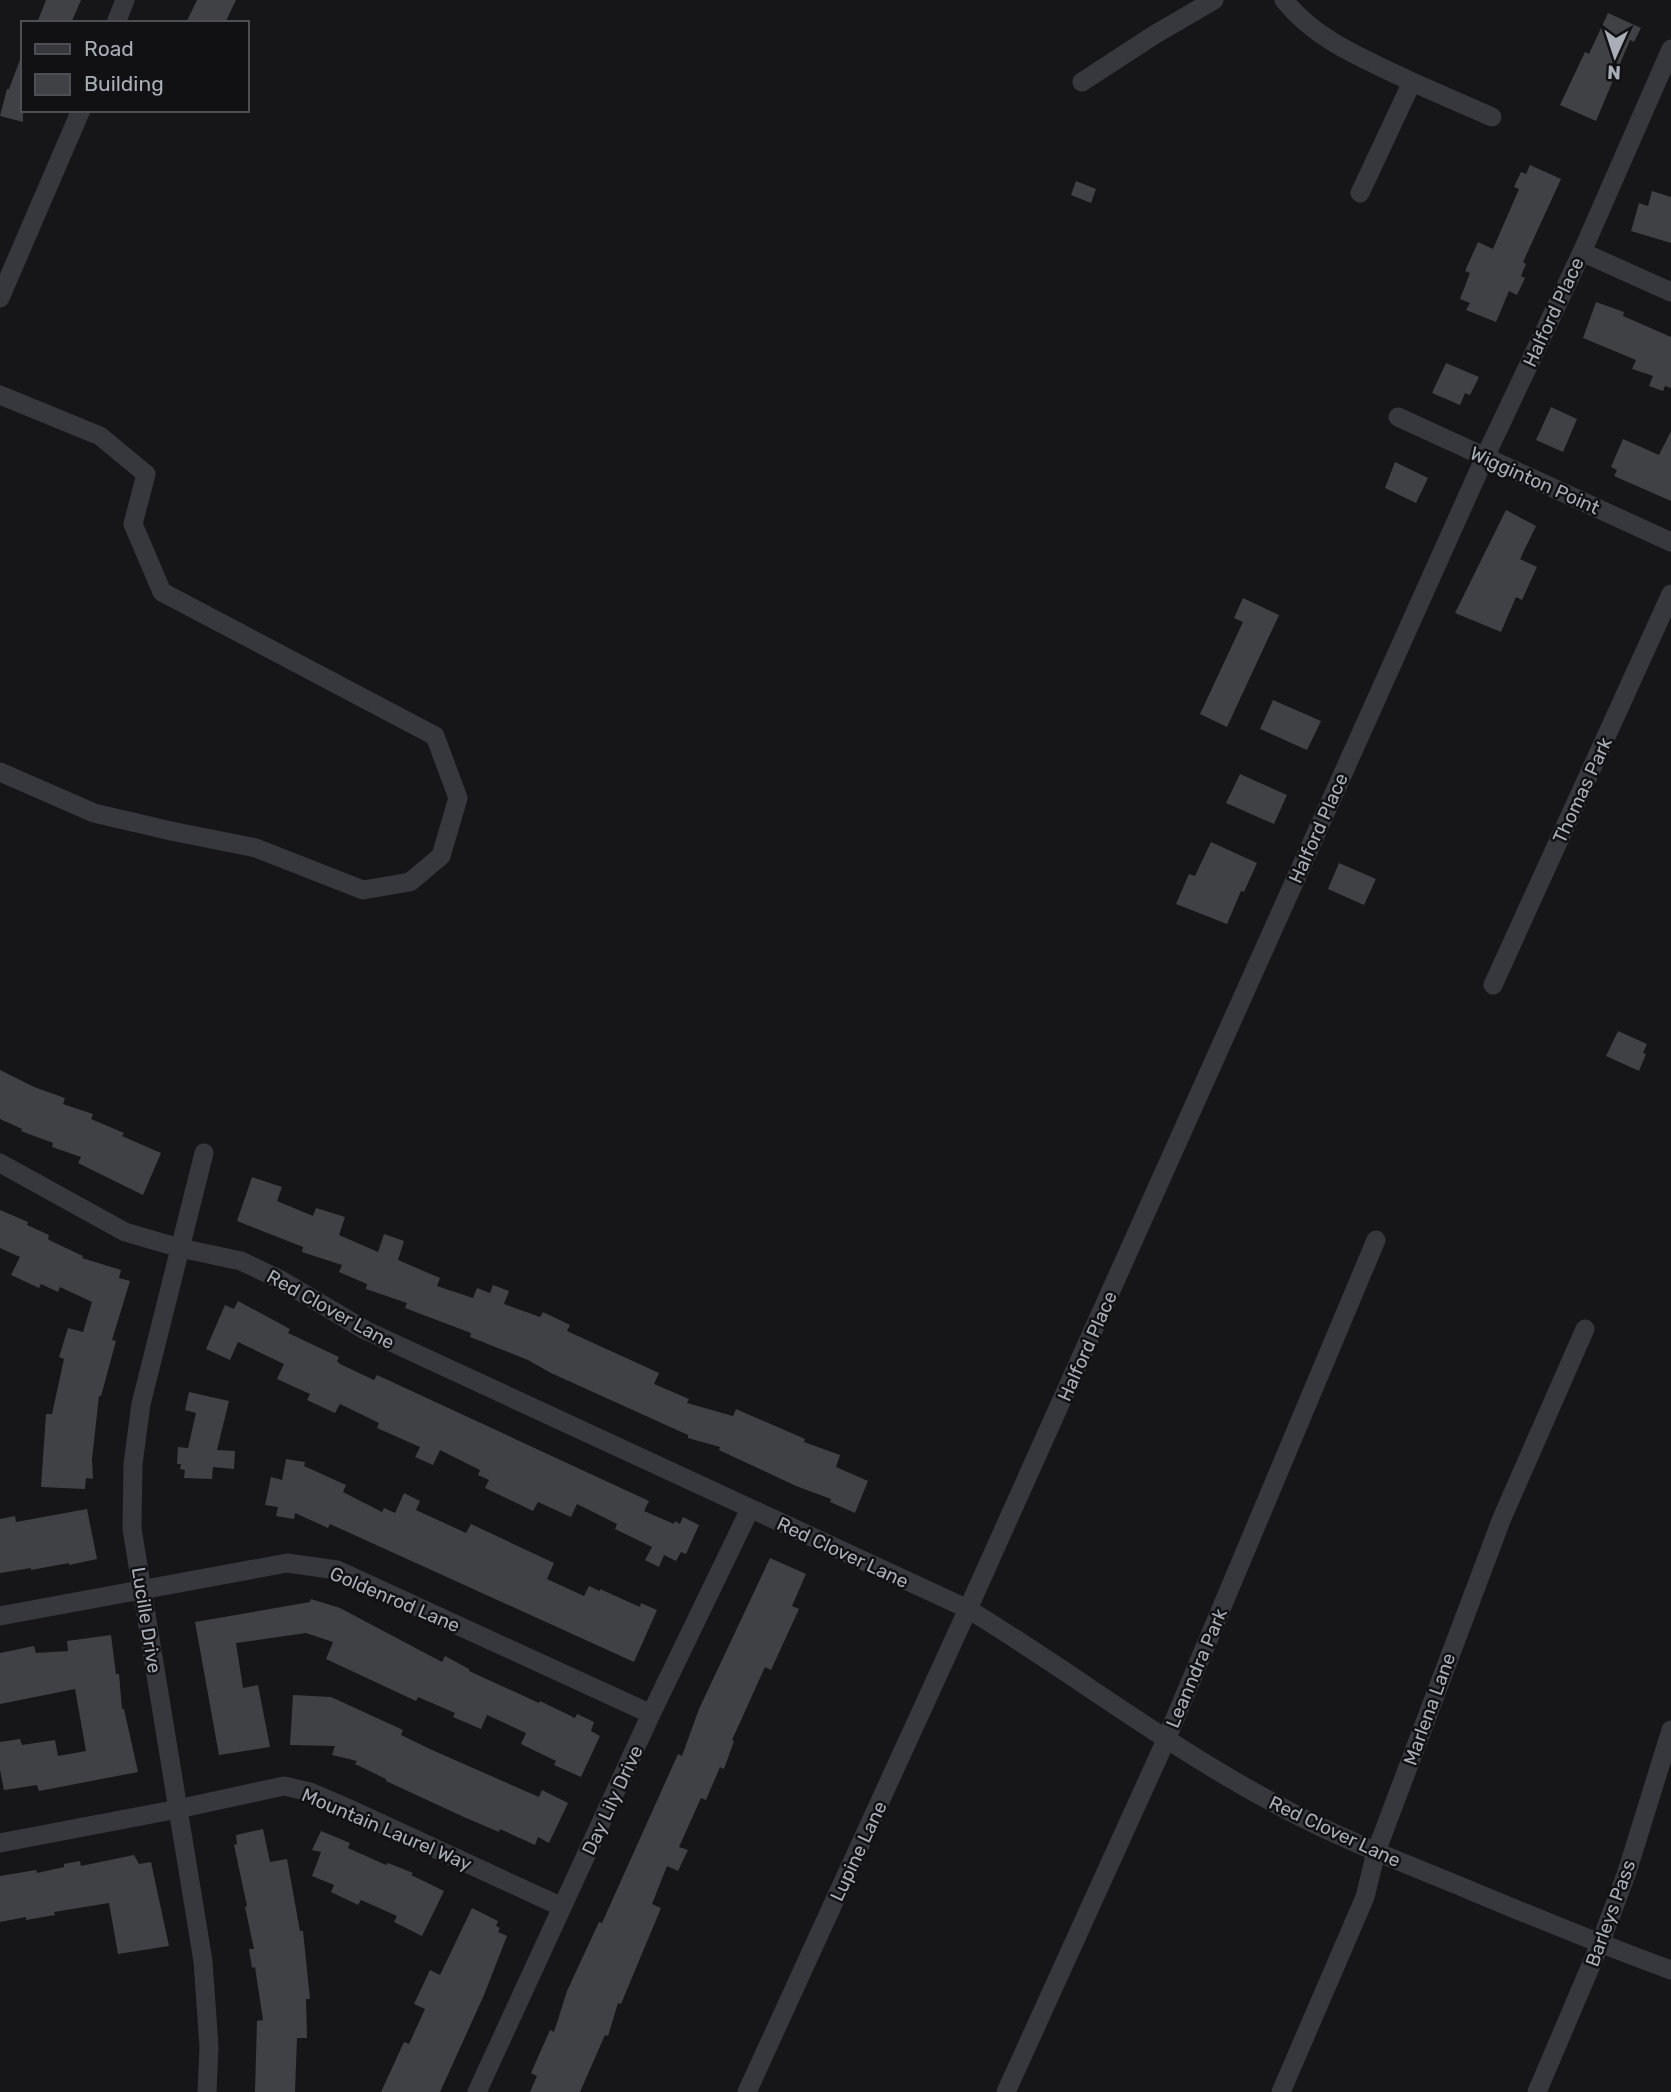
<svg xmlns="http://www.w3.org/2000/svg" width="1671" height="2092" font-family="Rubik,sans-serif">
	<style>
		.building { fill: #404145 }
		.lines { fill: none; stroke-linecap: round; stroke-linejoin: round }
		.minor { stroke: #37383d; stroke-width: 19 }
		.labels { text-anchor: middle; stroke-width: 5; stroke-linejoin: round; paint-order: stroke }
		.street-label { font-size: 19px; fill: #a8adb8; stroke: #111113 }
	</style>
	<rect width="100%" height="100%" fill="#161618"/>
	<g class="building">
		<path d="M 46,0 L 81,0 L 71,23 L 37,23 Z"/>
		<path d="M 197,0 L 236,0 L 225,23 L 186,23 Z"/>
		<path d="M 1608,13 L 1641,28 L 1634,42 L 1630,40 L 1596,121 L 1560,105 L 1585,52 L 1589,54 Z"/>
		<path d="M 21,57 L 23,57 L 23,122 L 0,116 L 7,89 L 9,89 Z"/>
		<path d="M 1530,165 L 1561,179 L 1523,262 L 1526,264 L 1521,276 L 1525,278 L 1517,295 L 1509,291 L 1496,322 L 1466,310 L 1470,303 L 1460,299 L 1470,273 L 1465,271 L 1478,242 L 1493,249 L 1519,189 L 1514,187 L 1521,172 L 1526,174 Z"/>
		<path d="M 1076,181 L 1096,189 L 1091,203 L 1071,195 Z"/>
		<path d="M 1652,191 L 1671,197 L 1671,243 L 1631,231 L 1639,203 L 1648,206 Z"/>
		<path d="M 1596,302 L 1624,312 L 1623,316 L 1671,337 L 1671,388 L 1665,386 L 1663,391 L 1649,386 L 1653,376 L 1632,369 L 1636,360 L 1583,338 Z"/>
		<path d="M 1446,363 L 1479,377 L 1470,395 L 1465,393 L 1460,405 L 1432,393 Z"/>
		<path d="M 1551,407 L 1577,419 L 1563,452 L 1536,440 Z"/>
		<path d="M 1671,431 L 1671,501 L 1614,476 L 1617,470 L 1611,467 L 1623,439 L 1659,455 Z"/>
		<path d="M 1395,462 L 1428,478 L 1416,503 L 1385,488 Z"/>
		<path d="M 1506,510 L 1536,526 L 1520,559 L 1537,567 L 1522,600 L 1516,597 L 1501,632 L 1455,613 Z"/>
		<path d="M 1243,598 L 1279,615 L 1227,727 L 1200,714 L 1243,622 L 1234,618 Z"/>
		<path d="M 1273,700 L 1321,721 L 1307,750 L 1260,729 Z"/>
		<path d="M 1240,774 L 1287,795 L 1274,824 L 1226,803 Z"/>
		<path d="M 1211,842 L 1257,863 L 1244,892 L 1241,891 L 1227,924 L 1176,904 L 1189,874 L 1195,876 Z"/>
		<path d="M 1339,863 L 1376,879 L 1364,905 L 1328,889 Z"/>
		<path d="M 1618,1031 L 1647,1044 L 1643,1053 L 1646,1054 L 1639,1071 L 1606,1056 Z"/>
		<path d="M 0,1070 L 34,1087 L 65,1098 L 63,1104 L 93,1114 L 91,1119 L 124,1133 L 122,1136 L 161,1153 L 143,1195 L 78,1163 L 81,1157 L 52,1147 L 53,1143 L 21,1131 L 22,1129 L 0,1119 Z"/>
		<path d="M 252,1177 L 282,1187 L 277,1201 L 313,1216 L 316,1208 L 345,1217 L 339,1235 L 378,1252 L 384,1234 L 404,1241 L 398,1260 L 440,1278 L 437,1286 L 473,1298 L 477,1288 L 490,1293 L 493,1285 L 509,1291 L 504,1304 L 540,1317 L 543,1312 L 570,1325 L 567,1331 L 659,1373 L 654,1384 L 689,1399 L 687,1403 L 733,1416 L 736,1409 L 805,1439 L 804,1442 L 840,1455 L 836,1467 L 868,1481 L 855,1513 L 830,1502 L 831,1499 L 796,1486 L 719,1450 L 720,1447 L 688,1438 L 688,1435 L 551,1373 L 528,1360 L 470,1337 L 471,1333 L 405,1308 L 407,1303 L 366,1289 L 367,1284 L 339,1272 L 342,1265 L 302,1252 L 303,1247 L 237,1221 Z"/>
		<path d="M 0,1210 L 28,1222 L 27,1225 L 49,1235 L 48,1239 L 51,1241 L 83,1256 L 82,1258 L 121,1270 L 119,1278 L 130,1281 L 112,1340 L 116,1341 L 101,1396 L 99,1396 L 92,1459 L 93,1479 L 86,1478 L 85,1489 L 41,1487 L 46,1414 L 52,1414 L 64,1359 L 59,1357 L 68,1328 L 83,1332 L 92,1302 L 60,1287 L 58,1292 L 41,1284 L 39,1288 L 11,1275 L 20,1257 L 0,1248 Z"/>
		<path d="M 238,1301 L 290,1329 L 288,1333 L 339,1357 L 337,1361 L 340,1364 L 374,1380 L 377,1375 L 649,1501 L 644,1511 L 674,1524 L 675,1521 L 680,1524 L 683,1517 L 699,1525 L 686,1554 L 681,1552 L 676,1561 L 664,1555 L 659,1567 L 645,1560 L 652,1547 L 615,1529 L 617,1524 L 577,1504 L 571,1517 L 538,1502 L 533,1511 L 485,1488 L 489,1480 L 478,1475 L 480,1470 L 440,1450 L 433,1465 L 415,1457 L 420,1447 L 377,1428 L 379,1423 L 340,1404 L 335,1413 L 307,1400 L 310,1394 L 277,1379 L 284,1364 L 238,1342 L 230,1360 L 206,1349 L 225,1305 L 234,1309 Z"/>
		<path d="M 189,1392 L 229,1401 L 217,1450 L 235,1451 L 234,1469 L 213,1467 L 212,1479 L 184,1478 L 185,1470 L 180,1469 L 181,1464 L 177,1464 L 178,1447 L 188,1448 L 196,1413 L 185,1410 Z"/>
		<path d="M 286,1459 L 305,1462 L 304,1466 L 346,1485 L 343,1492 L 382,1512 L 384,1508 L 395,1513 L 404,1493 L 420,1501 L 416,1510 L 466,1533 L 471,1524 L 554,1563 L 547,1579 L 584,1596 L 589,1586 L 600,1591 L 600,1589 L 640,1607 L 641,1603 L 657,1610 L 634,1662 L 330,1524 L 328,1528 L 295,1513 L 294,1519 L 276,1516 L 278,1507 L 265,1505 L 271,1477 L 282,1480 Z"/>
		<path d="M 87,1509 L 97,1559 L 69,1565 L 69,1563 L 31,1570 L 31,1568 L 0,1573 L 0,1519 L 15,1516 L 16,1522 Z"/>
		<path d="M 770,1558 L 806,1574 L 792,1606 L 799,1609 L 771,1670 L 765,1667 L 732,1740 L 734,1741 L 724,1769 L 720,1767 L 706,1800 L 701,1798 L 679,1847 L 688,1850 L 678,1871 L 667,1866 L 652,1904 L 661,1908 L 621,2004 L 618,2003 L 608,2036 L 605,2035 L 580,2092 L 530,2092 L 537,2076 L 531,2073 L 550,2030 L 554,2032 L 567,1991 L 599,1922 L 602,1923 L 678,1754 L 682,1756 L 699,1709 Z"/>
		<path d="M 311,1599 L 340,1608 L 442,1662 L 445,1656 L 469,1669 L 469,1671 L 539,1703 L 540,1701 L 575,1718 L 577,1714 L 594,1722 L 591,1731 L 600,1736 L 581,1777 L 554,1765 L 556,1761 L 521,1744 L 526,1733 L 487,1715 L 481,1729 L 453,1717 L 455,1713 L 418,1697 L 416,1701 L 326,1659 L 333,1642 L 306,1633 L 236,1643 L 243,1688 L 258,1685 L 270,1747 L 219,1755 L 195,1622 L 310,1602 Z"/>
		<path d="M 111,1635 L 116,1674 L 119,1674 L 122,1709 L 124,1709 L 138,1772 L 39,1791 L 37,1785 L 4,1790 L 0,1770 L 0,1742 L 20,1739 L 22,1745 L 55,1740 L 58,1756 L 86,1751 L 75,1689 L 0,1704 L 0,1653 L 34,1646 L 36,1653 L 68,1651 L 67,1641 Z"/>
		<path d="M 293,1695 L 331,1697 L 403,1730 L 401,1735 L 432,1750 L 539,1797 L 542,1790 L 568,1803 L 549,1843 L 538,1837 L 535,1845 L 500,1829 L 499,1832 L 466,1818 L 386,1781 L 386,1779 L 355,1764 L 357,1761 L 332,1755 L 335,1746 L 290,1745 Z"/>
		<path d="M 263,1829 L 270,1862 L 287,1859 L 300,1931 L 303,1931 L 310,1999 L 306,1999 L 307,2038 L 297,2038 L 295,2092 L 255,2092 L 257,2021 L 263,2020 L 255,1967 L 252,1968 L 249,1949 L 254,1949 L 245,1907 L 247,1906 L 234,1845 L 237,1844 L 236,1835 Z"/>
		<path d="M 321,1831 L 350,1843 L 348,1848 L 386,1865 L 388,1863 L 413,1873 L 411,1875 L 444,1891 L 422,1936 L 394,1922 L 397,1916 L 361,1900 L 358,1905 L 331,1892 L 334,1885 L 312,1876 L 321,1852 L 312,1850 Z"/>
		<path d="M 134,1855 L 139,1864 L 151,1862 L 169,1946 L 118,1954 L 109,1903 L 54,1912 L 55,1915 L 26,1920 L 26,1917 L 0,1922 L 0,1876 L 36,1870 L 37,1873 L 64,1867 L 64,1864 L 80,1861 L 81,1866 Z"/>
		<path d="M 472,1908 L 498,1921 L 496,1926 L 500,1928 L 498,1932 L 507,1936 L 484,1995 L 440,2092 L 381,2092 L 404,2042 L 409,2044 L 425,2009 L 414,2004 L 430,1970 L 440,1975 Z"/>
	</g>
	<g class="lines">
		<g class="minor">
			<path d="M 1284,0 C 1316,41 1367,60 1412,82 L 1360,193"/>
			<path d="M 116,23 L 125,0"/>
			<path d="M 1082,82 L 1154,35 L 1214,0"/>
			<path d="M 1412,82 L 1492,117"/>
			<path d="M 1582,252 L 1671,292"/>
			<path d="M 0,298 L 81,110"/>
			<path d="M 0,395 L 100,436 L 146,474 L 133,524 L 162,592 L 435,736 L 458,798 L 441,856 L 410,882 L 363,890 L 256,848 L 171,831 L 94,813 L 0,772"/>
			<path d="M 1398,417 L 1671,542"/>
			<path d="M 1493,985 L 1671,594"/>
			<path d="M 204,1153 L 141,1404 L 133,1464 L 132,1529 L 203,1961 L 209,2047 L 207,2092"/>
			<path d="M 0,1163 L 125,1232 L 180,1248 L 241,1261 L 279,1279 L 365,1330 L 968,1609 C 1071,1672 1166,1745 1272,1802 C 1330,1834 1393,1859 1455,1884 C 1527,1914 1598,1944 1671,1970"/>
			<path d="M 0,1616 L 287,1563 L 337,1570 L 651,1714"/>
			<path d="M 0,1843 L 178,1809 L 284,1786 L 310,1792 L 345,1807 L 562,1907"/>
			<path d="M 477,2092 L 651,1714 L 750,1509"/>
			<path d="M 747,2092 L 968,1609 L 1485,457 L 1582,252 L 1671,49"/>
			<path d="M 1006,2092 L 1166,1740 L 1376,1240"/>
			<path d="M 1281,2092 L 1365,1897 L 1376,1852 L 1502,1518 L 1585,1329"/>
			<path d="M 1537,2092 L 1600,1944 L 1627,1872 L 1671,1730"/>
		</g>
	</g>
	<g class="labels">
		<g class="street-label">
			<text transform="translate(1553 312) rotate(-65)" y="7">Halford Place</text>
			<text transform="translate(1535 480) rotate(24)" y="7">Wigginton Point</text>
			<text transform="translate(1582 790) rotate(-65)" y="7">Thomas Park</text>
			<text transform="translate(1318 828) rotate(-66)" y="7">Halford Place</text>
			<text transform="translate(331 1309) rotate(29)" y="7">Red Clover Lane</text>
			<text transform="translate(1087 1346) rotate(-66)" y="7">Halford Place</text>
			<text transform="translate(843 1552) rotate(25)" y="7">Red Clover Lane</text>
			<text transform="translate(395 1599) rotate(23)" y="7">Goldenrod Lane</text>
			<text transform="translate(147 1620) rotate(81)" y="7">Lucille Drive</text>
			<text transform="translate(1196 1668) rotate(-67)" y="7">Leanndra Park</text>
			<text transform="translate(1429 1709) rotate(-70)" y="7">Marlena Lane</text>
			<text transform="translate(612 1800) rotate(-65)" y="7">Day Lily Drive</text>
			<text transform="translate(387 1829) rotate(23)" y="7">Mountain Laurel Way</text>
			<text transform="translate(1335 1831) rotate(25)" y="7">Red Clover Lane</text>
			<text transform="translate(858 1851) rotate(-65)" y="7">Lupine Lane</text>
			<text transform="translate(1610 1913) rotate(-70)" y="7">Barleys Pass</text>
		</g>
	</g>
	<rect x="21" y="21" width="228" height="91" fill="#111113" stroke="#4d4f55" stroke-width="2"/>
	<rect x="35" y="44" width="35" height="10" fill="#37383d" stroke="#4d4f55" stroke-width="2"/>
	<text x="84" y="56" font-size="21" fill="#a8adb8">Road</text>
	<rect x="35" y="74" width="35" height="21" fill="#404145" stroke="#4d4f55" stroke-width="2"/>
	<text x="84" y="91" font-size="21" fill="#a8adb8">Building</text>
	<g transform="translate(1615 56) rotate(183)" stroke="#111113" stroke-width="5" paint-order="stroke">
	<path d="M0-5L12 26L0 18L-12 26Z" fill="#a8adb8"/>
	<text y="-10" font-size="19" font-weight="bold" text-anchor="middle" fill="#a8adb8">N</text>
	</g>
</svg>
